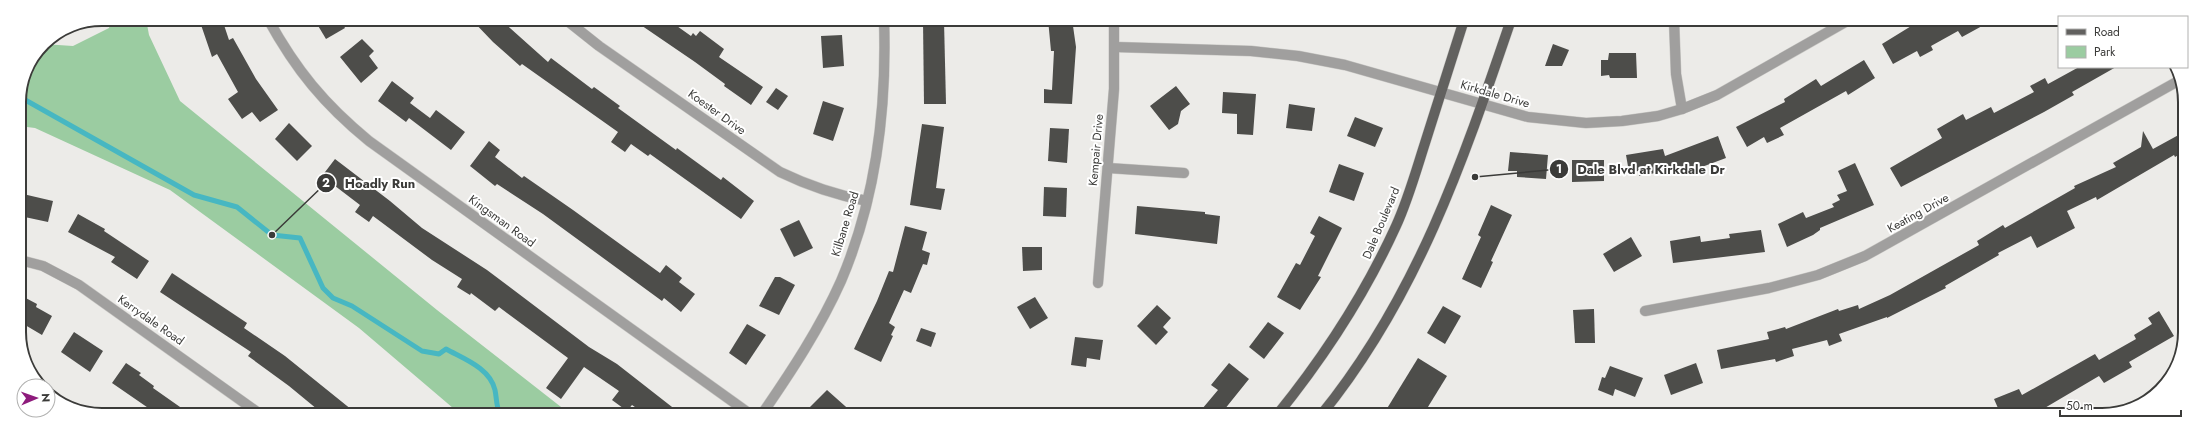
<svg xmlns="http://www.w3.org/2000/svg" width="2204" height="434" font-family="Jost,sans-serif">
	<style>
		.green { fill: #9bcca1 }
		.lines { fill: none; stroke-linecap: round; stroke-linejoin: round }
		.stream { stroke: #47b7c2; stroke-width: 5 }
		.building { fill: #4d4d4a }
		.street-casing { stroke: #c9c8c5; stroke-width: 11 }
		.primary-casing { stroke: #c9c8c5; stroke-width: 11 }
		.street { stroke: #a09f9e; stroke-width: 10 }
		.primary { stroke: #62615f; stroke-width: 10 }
		.labels { text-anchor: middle; stroke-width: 4; stroke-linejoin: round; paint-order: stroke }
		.street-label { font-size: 12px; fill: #3b3b39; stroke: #fff }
		.rim { fill: none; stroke: #3b3b39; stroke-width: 2 }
		.leader { fill: none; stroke: #3b3b39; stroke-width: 1.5 }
		.callout-dot { fill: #3b3b39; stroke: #fff; stroke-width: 1.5 }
		.mark-label { font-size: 12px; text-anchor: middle; font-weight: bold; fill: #fff }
		.callout-label { font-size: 13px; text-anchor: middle; font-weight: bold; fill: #3b3b39; stroke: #fff; stroke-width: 4; stroke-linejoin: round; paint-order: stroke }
	</style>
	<rect width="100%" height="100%" fill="#ecebe8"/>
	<path class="green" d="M 111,19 L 146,19 L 149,35 L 180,101 L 437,310 L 570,414 L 460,414 L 359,328 L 170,190 L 35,128 L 19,126 L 19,102 L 25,70 L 43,44 L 73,46 L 109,28 Z"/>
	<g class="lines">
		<path class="stream" d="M 20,97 L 194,195 L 237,207 L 272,235 L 300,238 L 323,288 L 333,298 L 352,306 L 422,351 L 439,354 L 446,349 C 464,359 490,368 495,390 C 497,400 496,406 500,414"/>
	</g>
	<g class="building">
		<path d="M 199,19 L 222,19 L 229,40 L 233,38 L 256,79 L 278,110 L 260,122 L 252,112 L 242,119 L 228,99 L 238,92 L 217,54 L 212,57 Z"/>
		<path d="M 314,19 L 340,19 L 345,28 L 326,39 Z"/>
		<path d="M 471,19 L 500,19 L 548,62 L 551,58 L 592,89 L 594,87 L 620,106 L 618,108 L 676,150 L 677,148 L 721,180 L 723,177 L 754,201 L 741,219 L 650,154 L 648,156 L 631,144 L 625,152 L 611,142 L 618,132 L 522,64 L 520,66 L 493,42 Z"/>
		<path d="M 632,19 L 667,19 L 691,36 L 693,33 L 696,36 L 700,31 L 724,49 L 719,57 L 763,87 L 751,105 L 724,86 L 725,84 L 695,62 Z"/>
		<path d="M 1048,19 L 1072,19 L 1076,47 L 1072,104 L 1044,103 L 1044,89 L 1052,90 L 1054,51 L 1051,51 Z"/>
		<path d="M 1921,20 L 1993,20 L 1962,37 L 1958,31 L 1931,46 L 1933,50 L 1920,57 L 1917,51 L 1893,64 L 1882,44 Z"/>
		<path d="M 923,21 L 944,21 L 946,104 L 924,104 Z"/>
		<path d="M 842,35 L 844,66 L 823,68 L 821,36 Z"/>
		<path d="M 362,39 L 374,51 L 369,56 L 378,68 L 361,83 L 340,57 Z"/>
		<path d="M 1553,44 L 1569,50 L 1562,66 L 1545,66 Z"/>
		<path d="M 1609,53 L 1636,53 L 1637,78 L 1610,78 L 1609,75 L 1601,76 L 1601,60 L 1608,60 Z"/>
		<path d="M 1864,60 L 1875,78 L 1848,95 L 1846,91 L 1780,128 L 1784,135 L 1767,143 L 1764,137 L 1747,147 L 1736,127 L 1785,102 L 1784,99 L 1816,79 L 1821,86 Z"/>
		<path d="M 2079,67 L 2116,67 L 2072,92 L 2074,95 L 2044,112 L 1901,187 L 1890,168 L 1942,138 L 1937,129 L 1963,114 L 1966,120 L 1991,107 L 1994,113 L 2034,92 L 2030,86 L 2045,78 L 2048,84 Z"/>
		<path d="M 392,81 L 414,98 L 410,103 L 430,118 L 436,110 L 465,132 L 451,150 L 409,118 L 406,122 L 378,101 Z"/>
		<path d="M 1176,86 L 1190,104 L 1181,111 L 1178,124 L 1169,130 L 1150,106 Z"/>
		<path d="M 776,88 L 788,96 L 778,110 L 766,102 Z"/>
		<path d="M 1223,92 L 1256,94 L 1253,135 L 1237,134 L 1237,114 L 1222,113 Z"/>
		<path d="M 823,101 L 844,108 L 833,141 L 813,134 Z"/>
		<path d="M 1289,104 L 1315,108 L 1312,131 L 1286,128 Z"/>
		<path d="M 1355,117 L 1383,128 L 1375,147 L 1347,136 Z"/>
		<path d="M 289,123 L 312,146 L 297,161 L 275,139 Z"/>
		<path d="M 922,124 L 944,127 L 936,188 L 945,189 L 941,210 L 910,205 Z"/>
		<path d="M 1050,128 L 1069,129 L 1067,163 L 1048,161 Z"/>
		<path d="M 2143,131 L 2153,149 L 2184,132 L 2184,152 L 2175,157 L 2174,155 L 2097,200 L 2096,197 L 2067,211 L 2075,228 L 2037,248 L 2031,236 L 1998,253 L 1999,255 L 1945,286 L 1946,288 L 1887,318 L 1887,317 L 1839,334 L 1842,341 L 1829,346 L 1827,340 L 1792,349 L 1794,356 L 1776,362 L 1775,359 L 1721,369 L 1717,350 L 1769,339 L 1767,332 L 1785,327 L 1786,329 L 1838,309 L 1839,311 L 1858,305 L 1859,309 L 1890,295 L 1979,245 L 1977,241 L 2003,225 L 2005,228 L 2075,188 L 2074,186 L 2116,167 L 2113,163 L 2141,147 Z"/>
		<path d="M 1718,136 L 1726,158 L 1691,171 L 1689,167 L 1639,176 L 1639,171 L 1629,172 L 1626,155 L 1663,149 L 1665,156 Z"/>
		<path d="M 489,141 L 500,150 L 495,157 L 522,178 L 524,176 L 573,210 L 660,273 L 666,265 L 682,278 L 679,282 L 695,294 L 681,312 L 664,298 L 662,301 L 543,214 L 497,184 L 495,186 L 470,166 Z"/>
		<path d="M 1510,152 L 1548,155 L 1546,179 L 1517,177 L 1517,171 L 1508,171 Z"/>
		<path d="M 335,159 L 390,201 L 422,228 L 487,270 L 589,347 L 617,364 L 681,414 L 645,414 L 632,405 L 627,411 L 612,400 L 619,391 L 584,367 L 561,399 L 546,388 L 568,358 L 499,307 L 495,311 L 471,293 L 470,295 L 457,287 L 462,279 L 432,260 L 373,216 L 369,222 L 355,212 L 360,205 L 322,176 Z"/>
		<path d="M 1572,160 L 1604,160 L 1604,181 L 1572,182 Z"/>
		<path d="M 1855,163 L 1874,205 L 1820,228 L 1820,230 L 1813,235 L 1787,247 L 1778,224 L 1803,212 L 1806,218 L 1834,207 L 1832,204 L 1840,200 L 1837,195 L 1847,191 L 1838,171 Z"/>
		<path d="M 1339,164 L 1364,173 L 1354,201 L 1329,192 Z"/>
		<path d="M 1044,187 L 1067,188 L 1066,217 L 1043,216 Z"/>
		<path d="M 23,194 L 53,201 L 48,222 L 20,216 Z"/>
		<path d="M 1491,205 L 1512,215 L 1491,261 L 1493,262 L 1481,288 L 1462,279 L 1481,237 L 1478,235 Z"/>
		<path d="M 1137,206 L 1205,212 L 1205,214 L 1220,216 L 1217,244 L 1135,234 Z"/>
		<path d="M 78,214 L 105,229 L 104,231 L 149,261 L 137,279 L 111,262 L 115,257 L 68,232 Z"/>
		<path d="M 1319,216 L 1342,228 L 1318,276 L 1321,277 L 1300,310 L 1277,297 L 1296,263 L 1300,265 L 1315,236 L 1310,233 Z"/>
		<path d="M 799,220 L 813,248 L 794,257 L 780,229 Z"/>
		<path d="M 905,226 L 927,232 L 922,250 L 930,253 L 927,265 L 923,264 L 911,293 L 904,290 L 889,323 L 895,327 L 891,335 L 893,336 L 881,362 L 854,349 L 877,301 L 889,271 L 893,272 Z"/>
		<path d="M 1761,230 L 1765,252 L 1673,263 L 1670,241 L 1700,236 L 1701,242 L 1730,238 L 1729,234 Z"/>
		<path d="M 1631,237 L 1642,256 L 1614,272 L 1603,254 Z"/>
		<path d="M 1022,247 L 1042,247 L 1042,270 L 1023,271 Z"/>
		<path d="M 172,273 L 247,323 L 244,328 L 285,356 L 357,414 L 323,414 L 289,386 L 248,356 L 251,352 L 160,292 Z"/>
		<path d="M 775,277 L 780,277 L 795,285 L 779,315 L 759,306 Z"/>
		<path d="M 20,295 L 37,304 L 36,307 L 52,316 L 42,335 L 20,322 Z"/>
		<path d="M 1035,297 L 1048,318 L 1030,329 L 1017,307 Z"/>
		<path d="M 1157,305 L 1171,318 L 1163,327 L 1168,332 L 1156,345 L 1137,326 Z"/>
		<path d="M 1443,306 L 1461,316 L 1445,344 L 1427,333 Z"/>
		<path d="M 1594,309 L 1595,343 L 1575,343 L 1573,310 Z"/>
		<path d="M 2159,311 L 2174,336 L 2129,362 L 2132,367 L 2104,383 L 2099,376 L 2043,409 L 2039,412 L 2040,415 L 2001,415 L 1994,399 L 2019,389 L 2022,395 L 2095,354 L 2099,360 L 2136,339 L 2134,335 L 2152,324 L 2148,318 Z"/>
		<path d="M 1268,322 L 1284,333 L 1264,359 L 1249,347 Z"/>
		<path d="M 747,324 L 766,335 L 746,365 L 729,353 Z"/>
		<path d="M 921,328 L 936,333 L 931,347 L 916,341 Z"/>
		<path d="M 74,332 L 103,351 L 90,372 L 61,352 Z"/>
		<path d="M 1075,337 L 1103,340 L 1100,360 L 1087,358 L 1086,367 L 1071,365 Z"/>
		<path d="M 1418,358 L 1447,376 L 1423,415 L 1383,415 Z"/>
		<path d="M 126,363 L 141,373 L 139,375 L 154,386 L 153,388 L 190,414 L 157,414 L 112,383 Z"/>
		<path d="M 1229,363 L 1249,379 L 1220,415 L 1197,415 L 1218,390 L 1211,385 Z"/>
		<path d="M 1696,363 L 1703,383 L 1671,395 L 1664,375 Z"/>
		<path d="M 1610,366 L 1643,378 L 1635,397 L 1615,389 L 1613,396 L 1598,390 L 1602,377 L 1605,378 Z"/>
		<path d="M 827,390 L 854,414 L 818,414 L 810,407 Z"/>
	</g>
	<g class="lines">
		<defs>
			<g id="street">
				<path d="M 268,19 C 296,70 324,104 369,141 L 750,414"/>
				<path d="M 565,19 L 599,46 L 780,172 C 809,186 836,195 867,201"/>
				<path d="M 1674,20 L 1676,74 L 1682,109"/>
				<path d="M 1115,47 L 1251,51 L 1298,56 L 1345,65 L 1528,117 L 1586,123 L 1622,121 L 1658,116 L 1682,109 L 1717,95 L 1849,20"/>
				<path d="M 1108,168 L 1184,173"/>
				<path d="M 20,260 L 43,266 L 79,285 L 260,414"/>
				<path d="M 1098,283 L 1114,89 L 1114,19"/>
				<path d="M 1645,311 L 1769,288 L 1818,275 L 1865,256 L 2180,80"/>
				<path d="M 762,414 C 791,372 820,328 841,281 C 876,199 887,108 884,19"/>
			</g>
			<g id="primary">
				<path d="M 1277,415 C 1324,357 1365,294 1396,226 C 1408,200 1416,171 1425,143 C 1438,102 1451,61 1464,20"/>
				<path d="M 1321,415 C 1417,297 1463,161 1511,20"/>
			</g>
		</defs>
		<use href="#street" class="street-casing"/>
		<use href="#primary" class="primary-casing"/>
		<use href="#street" class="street"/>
		<use href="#primary" class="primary"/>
	</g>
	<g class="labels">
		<g class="street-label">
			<text transform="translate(1495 94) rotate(16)" y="4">Kirkdale Drive</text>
			<text transform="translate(717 112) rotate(36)" y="4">Koester Drive</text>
			<text transform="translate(1096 150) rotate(-85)" y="4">Kempair Drive</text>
			<text transform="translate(1918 213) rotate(-29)" y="4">Keating Drive</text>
			<text transform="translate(502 221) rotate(36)" y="4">Kingsman Road</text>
			<text transform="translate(1381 223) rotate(-67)" y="4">Dale Boulevard</text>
			<text transform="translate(845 224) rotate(-73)" y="4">Kilbane Road</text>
			<text transform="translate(151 320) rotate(35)" y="4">Kerrydale Road</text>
		</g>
	</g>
	<path d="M0 0H2204V434H0ZM102 26H2102A76 76 0 0 1 2178 102V332A76 76 0 0 1 2102 408H102A76 76 0 0 1 26 332V102A76 76 0 0 1 102 26Z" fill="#fff" fill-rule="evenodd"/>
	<path class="rim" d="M102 26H2102A76 76 0 0 1 2178 102V332A76 76 0 0 1 2102 408H102A76 76 0 0 1 26 332V102A76 76 0 0 1 102 26Z"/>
	<path class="leader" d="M1475 177L1559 169M272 235L326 183"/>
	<g class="callout-dot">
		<circle cx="1475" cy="177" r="4"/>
		<circle cx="272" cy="235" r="4"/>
		<circle cx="1559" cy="169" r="10"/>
		<circle cx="326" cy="183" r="10"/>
	</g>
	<g class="mark-label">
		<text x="1559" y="173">1</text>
		<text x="326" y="187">2</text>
	</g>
	<g class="callout-label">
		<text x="1651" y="174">Dale Blvd at Kirkdale Dr</text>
		<text x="380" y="188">Hoadly Run</text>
	</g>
	<rect x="2058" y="16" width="130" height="52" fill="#ffffff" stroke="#b1b1b0"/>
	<rect x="2066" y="29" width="20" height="6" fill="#62615f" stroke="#b1b1b0"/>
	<text x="2094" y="36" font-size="12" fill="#3b3b39">Road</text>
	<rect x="2066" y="46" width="20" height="12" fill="#9bcca1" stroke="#b1b1b0"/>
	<text x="2094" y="56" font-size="12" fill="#3b3b39">Park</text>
	<g transform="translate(36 398) rotate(88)"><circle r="19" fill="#ffffff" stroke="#b1b1b0"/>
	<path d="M0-3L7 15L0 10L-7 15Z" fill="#8e1b7c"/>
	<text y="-6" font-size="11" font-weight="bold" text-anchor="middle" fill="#3b3b39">N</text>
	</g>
	<path d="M2060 410v6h121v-6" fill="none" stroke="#3b3b39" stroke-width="2"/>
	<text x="2066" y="410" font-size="12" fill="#3b3b39" stroke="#ffffff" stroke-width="3" paint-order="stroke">50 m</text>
</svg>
